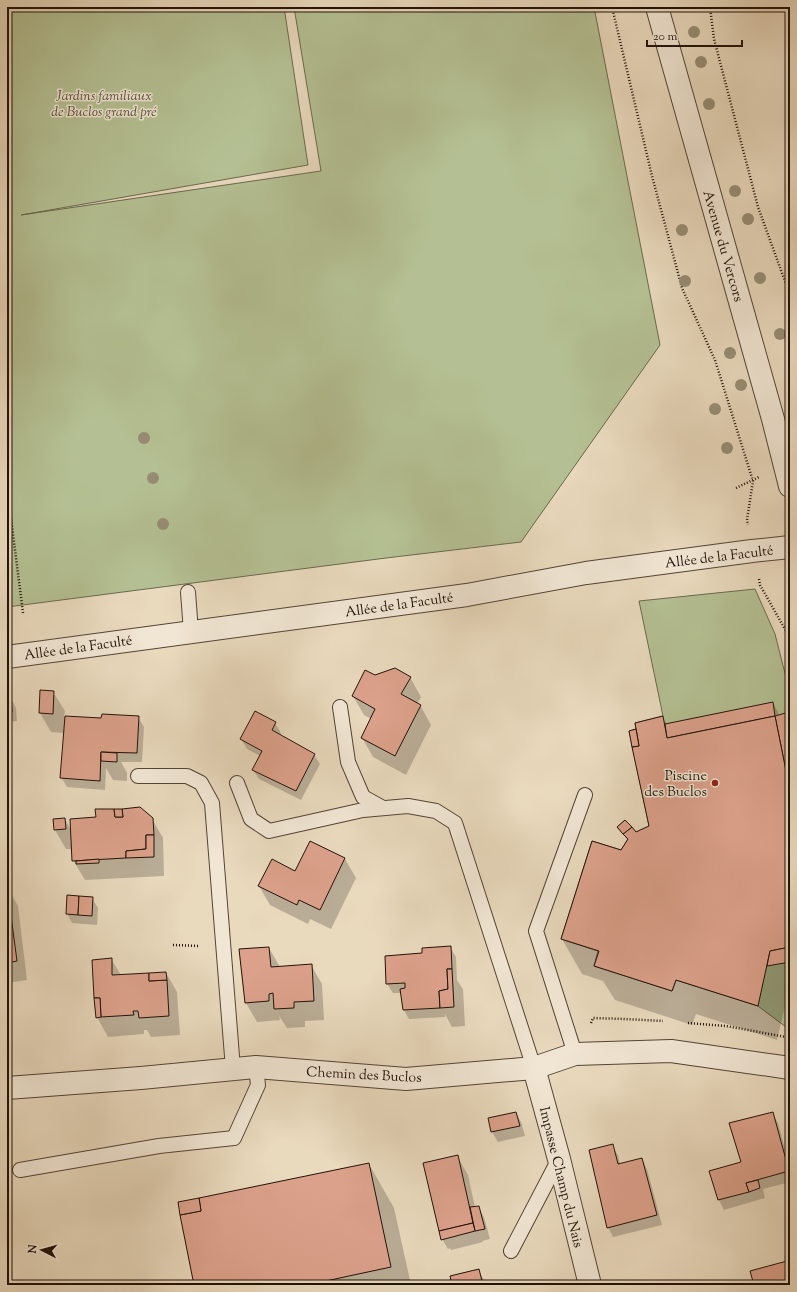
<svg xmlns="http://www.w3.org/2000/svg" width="797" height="1292" font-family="'Sorts Mill Goudy',serif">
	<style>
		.green { fill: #b4c093; stroke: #6a694e }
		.shadow { fill: #0003 }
		.building { fill: #dca18b; stroke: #211209 }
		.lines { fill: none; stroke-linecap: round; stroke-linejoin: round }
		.service-casing { stroke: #534436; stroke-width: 16 }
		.minor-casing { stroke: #534436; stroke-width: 24 }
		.tertiary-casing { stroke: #534436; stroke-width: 24 }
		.path { stroke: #211209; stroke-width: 2.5; stroke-dasharray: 1 2; stroke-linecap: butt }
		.service { stroke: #f1e6d4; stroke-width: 14 }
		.minor { stroke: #f1e6d4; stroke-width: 22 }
		.tertiary { stroke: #f1e6d4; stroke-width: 22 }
		.tree { fill: #978d74 }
		.poi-dot { fill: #8f2418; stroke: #f1e6d4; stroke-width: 1.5 }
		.labels { text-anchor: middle; stroke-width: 3; stroke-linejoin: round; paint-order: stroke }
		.park-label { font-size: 14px; font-style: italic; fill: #544f39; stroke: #f1e6d4 }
		.street-label { font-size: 14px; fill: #211209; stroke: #f1e6d4 }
		.poi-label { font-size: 14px; fill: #211209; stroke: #f1e6d4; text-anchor: end }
	</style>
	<rect width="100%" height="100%" fill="#e9d9bd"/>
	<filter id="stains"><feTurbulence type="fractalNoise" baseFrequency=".005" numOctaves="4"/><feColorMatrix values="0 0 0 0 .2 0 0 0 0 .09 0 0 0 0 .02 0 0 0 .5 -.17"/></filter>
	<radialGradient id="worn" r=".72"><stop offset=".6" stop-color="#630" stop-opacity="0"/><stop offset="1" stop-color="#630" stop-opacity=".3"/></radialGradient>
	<g class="green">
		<path d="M 7,7 L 284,7 L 308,165 L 21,215 L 321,171 L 294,7 L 594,7 L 660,345 L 521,542 L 386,558 L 7,607 Z"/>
		<path d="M 755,589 L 775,634 L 790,693 L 790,1030 L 758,1006 L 676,980 L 672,991 L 594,966 L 598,951 L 561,939 L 592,841 L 621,850 L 628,839 L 617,827 L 625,820 L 636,832 L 649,826 L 629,731 L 636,729 L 635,723 L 663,716 L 639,601 Z"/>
	</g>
	<g class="shadow">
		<path d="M 375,676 L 410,677 L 421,697 L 417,704 L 420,705 L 431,725 L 406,775 L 373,757 L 362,738 L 371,719 L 364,715 L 353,696 Z"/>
		<path d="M 53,692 L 65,711 L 64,717 L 102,719 L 138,717 L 144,727 L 142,762 L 121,762 L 127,773 L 127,781 L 113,780 L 106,768 L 105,790 L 67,787 L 61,777 L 64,733 L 51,732 L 40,713 Z"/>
		<path d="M 7,698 L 11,698 L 16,708 L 17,721 L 7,722 Z"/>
		<path d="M 773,703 L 778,712 L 779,716 L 789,713 L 790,715 L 790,985 L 777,1040 L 696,1014 L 692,1025 L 615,1000 L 603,981 L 582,974 L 562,939 L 593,843 L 622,852 L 628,841 L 618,827 L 636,833 L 650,827 L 630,731 L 637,730 L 663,718 L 667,724 Z"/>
		<path d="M 275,723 L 281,733 L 280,735 L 314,755 L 320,764 L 301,800 L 259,779 L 253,770 L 260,756 L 247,749 L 241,739 Z"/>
		<path d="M 7,817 L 10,822 L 7,825 Z"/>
		<path d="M 65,819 L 72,832 L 152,819 L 163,838 L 164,876 L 85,880 L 73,860 L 73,849 L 66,849 L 55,830 Z"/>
		<path d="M 311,842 L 345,859 L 356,878 L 331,929 L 310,919 L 308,924 L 270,905 L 259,886 L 296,872 Z"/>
		<path d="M 7,854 L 9,870 L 7,870 Z"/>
		<path d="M 7,887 L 18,906 L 27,980 L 7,983 Z"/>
		<path d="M 92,898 L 98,908 L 97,925 L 72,923 L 67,914 Z"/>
		<path d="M 450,947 L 456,957 L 457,980 L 463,989 L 465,1026 L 452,1027 L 445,1014 L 445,1017 L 409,1019 L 404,1010 L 402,993 L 393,993 L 387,984 L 423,954 Z"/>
		<path d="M 269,948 L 280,967 L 311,965 L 322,984 L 324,1020 L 305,1021 L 305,1027 L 287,1028 L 279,1016 L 280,1020 L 257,1022 L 246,1003 Z"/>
		<path d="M 111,959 L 121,975 L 166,973 L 177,992 L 180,1035 L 151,1037 L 147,1030 L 144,1030 L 144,1034 L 108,1037 L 97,1017 Z"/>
		<path d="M 516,1113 L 521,1122 L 525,1136 L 498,1142 L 492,1132 L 489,1118 Z"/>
		<path d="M 772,1113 L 778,1123 L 790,1168 L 790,1182 L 763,1189 L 765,1198 L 724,1210 L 719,1200 L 711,1172 L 742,1163 Z"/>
		<path d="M 612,1146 L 618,1155 L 620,1164 L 642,1159 L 647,1169 L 662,1225 L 613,1237 L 608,1227 Z"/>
		<path d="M 457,1156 L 468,1175 L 475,1207 L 478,1207 L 484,1217 L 490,1239 L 482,1241 L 483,1242 L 451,1250 L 450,1248 L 448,1249 L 442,1239 Z"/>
		<path d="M 369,1164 L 394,1208 L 411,1285 L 195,1285 Z"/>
		<path d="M 478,1270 L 484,1280 L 485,1285 L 453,1285 Z"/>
	</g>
	<g class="building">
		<path d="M 395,668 L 411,677 L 401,694 L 421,705 L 395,756 L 361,738 L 375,709 L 352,696 L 365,670 L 375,675 Z"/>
		<path d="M 40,690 L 54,691 L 53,714 L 39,713 Z"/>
		<path d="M 7,697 L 11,697 L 12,712 L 7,712 Z"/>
		<path d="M 773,702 L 775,716 L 667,738 L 665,724 Z"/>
		<path d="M 255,711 L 276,722 L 272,730 L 315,754 L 296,791 L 252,770 L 262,751 L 240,739 Z"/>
		<path d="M 789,712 L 790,716 L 790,791 L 775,716 Z"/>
		<path d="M 102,714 L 139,716 L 137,753 L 101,752 L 100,781 L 60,778 L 65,716 L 101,718 Z"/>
		<path d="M 663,716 L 667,738 L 775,716 L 790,791 L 790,947 L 770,951 L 758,1006 L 676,980 L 672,991 L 594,966 L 599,951 L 561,939 L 592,841 L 621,850 L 628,839 L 623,834 L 632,827 L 636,832 L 649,826 L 632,747 L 639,746 L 635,723 Z"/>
		<path d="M 636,729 L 639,746 L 632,747 L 629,731 Z"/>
		<path d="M 101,752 L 117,753 L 117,762 L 101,761 Z"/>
		<path d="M 140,807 L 153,818 L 154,835 L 146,835 L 146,849 L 126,851 L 126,858 L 72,861 L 70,819 L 96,817 L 95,809 L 114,809 L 115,817 L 123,817 L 122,809 Z"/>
		<path d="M 114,809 L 122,809 L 123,817 L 115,817 Z"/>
		<path d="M 65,818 L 66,829 L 54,830 L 53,819 Z"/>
		<path d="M 625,820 L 632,827 L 623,834 L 617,827 Z"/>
		<path d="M 146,835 L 154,835 L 154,857 L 126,858 L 126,851 L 146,849 Z"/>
		<path d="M 310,841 L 345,858 L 320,910 L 299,900 L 297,905 L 258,886 L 272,859 L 295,871 Z"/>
		<path d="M 99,859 L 99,863 L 76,864 L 76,861 Z"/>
		<path d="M 7,886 L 17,961 L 7,963 Z"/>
		<path d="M 67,895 L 79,896 L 78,915 L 66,914 Z"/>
		<path d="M 79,896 L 93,897 L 92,916 L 78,915 Z"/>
		<path d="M 451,946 L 452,969 L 447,969 L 448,989 L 439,991 L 440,1008 L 403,1010 L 400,989 L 405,988 L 405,983 L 386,984 L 385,956 L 422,953 L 422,948 Z"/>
		<path d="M 269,947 L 271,967 L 312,964 L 314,1001 L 294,1002 L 294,1008 L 274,1009 L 273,993 L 269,994 L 269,1001 L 245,1003 L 239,949 Z"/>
		<path d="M 790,947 L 790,962 L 767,966 L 770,951 Z"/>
		<path d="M 112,958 L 112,975 L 149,973 L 149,981 L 167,980 L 169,1016 L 139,1018 L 138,1011 L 133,1011 L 134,1015 L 101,1017 L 100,998 L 94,998 L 92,960 Z"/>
		<path d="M 447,969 L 452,969 L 454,1007 L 440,1008 L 439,991 L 448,989 Z"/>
		<path d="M 166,972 L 167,980 L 149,981 L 149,973 Z"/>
		<path d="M 94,998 L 100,998 L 101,1017 L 96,1018 Z"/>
		<path d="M 516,1112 L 520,1126 L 491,1132 L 488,1118 Z"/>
		<path d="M 773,1112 L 789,1171 L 746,1183 L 749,1192 L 718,1200 L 709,1171 L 741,1162 L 729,1123 Z"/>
		<path d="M 613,1144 L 618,1164 L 642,1158 L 657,1215 L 607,1228 L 589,1150 Z"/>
		<path d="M 458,1155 L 473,1223 L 439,1231 L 423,1163 Z"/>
		<path d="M 369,1163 L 391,1267 L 307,1285 L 194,1285 L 180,1215 L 201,1211 L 199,1198 Z"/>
		<path d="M 758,1180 L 760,1188 L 749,1192 L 746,1183 Z"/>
		<path d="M 199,1198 L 201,1211 L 180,1215 L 178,1202 Z"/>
		<path d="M 479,1206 L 485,1229 L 475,1231 L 470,1207 Z"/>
		<path d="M 473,1223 L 475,1231 L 441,1240 L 439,1231 Z"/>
		<path d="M 787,1261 L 790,1271 L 790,1285 L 754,1285 L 750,1271 Z"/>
		<path d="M 479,1269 L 483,1285 L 452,1285 L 450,1276 Z"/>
	</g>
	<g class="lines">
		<defs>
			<g id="service">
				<path d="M 188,592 L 191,632"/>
				<path d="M 340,707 L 348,762 L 363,797 L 383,808"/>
				<path d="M 138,776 L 187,776 L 201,783 L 212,803 L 233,1069"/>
				<path d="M 237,783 L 251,819 L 269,831 L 363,810 L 408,806 L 436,811 L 455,823 L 534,1068"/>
				<path d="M 575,1054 L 536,931 L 585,795"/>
				<path d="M 20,1170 L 159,1146 L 234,1138 L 258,1085 L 256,1067"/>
				<path d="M 511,1251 L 559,1159"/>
			</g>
			<g id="minor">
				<path d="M 7,657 L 467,595 L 586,573 L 752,551 L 790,547"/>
				<path d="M 534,1068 L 559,1159 L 590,1285"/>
				<path d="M 7,1088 L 141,1078 L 256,1067 L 406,1079 L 534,1068 L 575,1054 L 671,1051 L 790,1068"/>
			</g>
			<path id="tertiary" d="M 657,7 L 773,419 L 790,486"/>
		</defs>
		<use href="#service" class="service-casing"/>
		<use href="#minor" class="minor-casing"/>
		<use href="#tertiary" class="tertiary-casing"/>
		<g class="path">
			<path d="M 612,7 L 652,176 L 682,288 L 715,360 L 753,481 L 747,520 L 748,525"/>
			<path d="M 710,7 L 714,39 L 758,207 L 790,295"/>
			<path d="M 787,121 L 790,138"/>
			<path d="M 7,487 L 23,613"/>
			<path d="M 736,488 L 759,477"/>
			<path d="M 759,579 L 760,585 L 786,631 L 790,648"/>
			<path d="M 173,945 L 200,946"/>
			<path d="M 591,1023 L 593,1018 L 625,1019 L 663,1021"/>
			<path d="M 688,1023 L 726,1026 L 786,1037"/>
		</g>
		<use href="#service" class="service"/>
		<use href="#minor" class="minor"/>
		<use href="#tertiary" class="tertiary"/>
	</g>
	<g class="tree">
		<circle cx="694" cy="32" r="6"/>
		<circle cx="701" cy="62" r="6"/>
		<circle cx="709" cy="104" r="6"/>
		<circle cx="735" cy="191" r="6"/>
		<circle cx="748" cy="219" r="6"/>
		<circle cx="682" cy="230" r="6"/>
		<circle cx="760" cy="278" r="6"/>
		<circle cx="685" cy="281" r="6"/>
		<circle cx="780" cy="334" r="6"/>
		<circle cx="730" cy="353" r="6"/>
		<circle cx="741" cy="385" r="6"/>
		<circle cx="715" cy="409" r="6"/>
		<circle cx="144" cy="438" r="6"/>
		<circle cx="727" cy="448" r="6"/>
		<circle cx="153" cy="478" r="6"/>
		<circle cx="163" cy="524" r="6"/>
	</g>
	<circle class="poi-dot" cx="715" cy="783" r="4"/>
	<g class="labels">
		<g class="park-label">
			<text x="104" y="100">Jardins familiaux<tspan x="104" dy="16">de Buclos grand pré</tspan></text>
		</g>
		<g class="street-label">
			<text transform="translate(724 246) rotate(74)" y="5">Avenue du Vercors</text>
			<text transform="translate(719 556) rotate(-7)" y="5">Allée de la Faculté</text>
			<text transform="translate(399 604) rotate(-8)" y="5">Allée de la Faculté</text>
			<text transform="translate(78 647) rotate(-8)" y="5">Allée de la Faculté</text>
			<text transform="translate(364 1074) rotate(3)" y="5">Chemin des Buclos</text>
			<text transform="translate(562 1177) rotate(76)" y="5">Impasse Champ du Nais</text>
		</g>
		<g class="poi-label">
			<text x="707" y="780">Piscine<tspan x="707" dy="16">des Buclos</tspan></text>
		</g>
	</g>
	<rect width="797" height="1292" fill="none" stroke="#e9d9bd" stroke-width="24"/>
	<rect x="8" y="8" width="781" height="1276" fill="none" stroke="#211209" stroke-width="2"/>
	<rect x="12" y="12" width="773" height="1268" fill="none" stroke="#211209"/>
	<g transform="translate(42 1250) rotate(276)" stroke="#f1e6d4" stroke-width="3" paint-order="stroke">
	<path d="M0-3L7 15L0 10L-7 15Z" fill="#211209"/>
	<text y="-6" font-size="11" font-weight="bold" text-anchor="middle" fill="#211209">N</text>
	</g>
	<path d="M647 40v6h95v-6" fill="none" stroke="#211209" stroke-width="2"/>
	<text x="653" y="40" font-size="12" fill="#211209" stroke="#f1e6d4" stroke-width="3" paint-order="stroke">20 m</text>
	<rect width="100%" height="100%" filter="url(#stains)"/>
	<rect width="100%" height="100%" fill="url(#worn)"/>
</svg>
